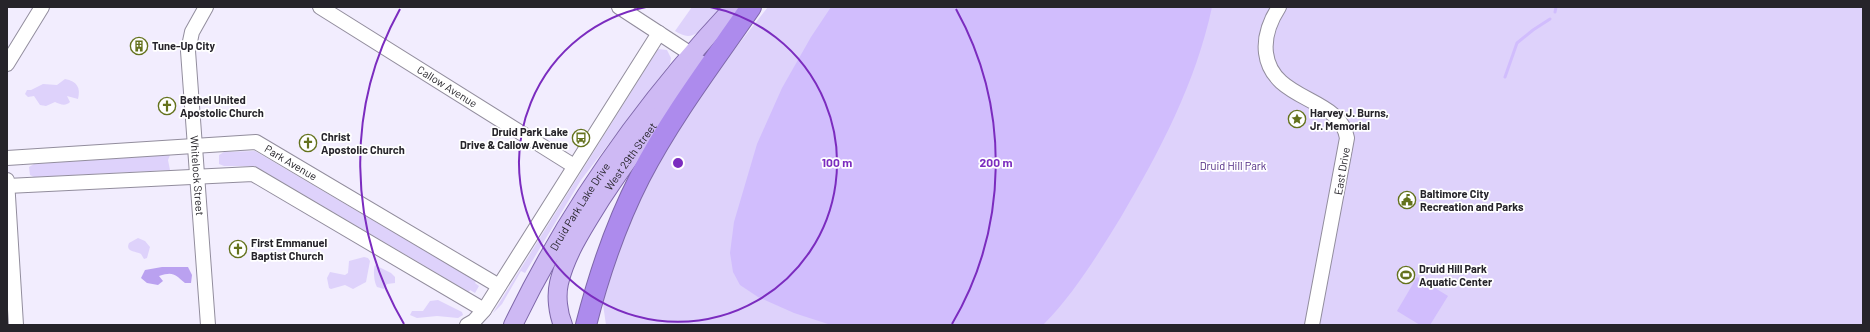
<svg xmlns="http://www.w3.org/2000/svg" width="1870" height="332" font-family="Barlow,sans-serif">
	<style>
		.green { fill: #ded2fb }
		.forest { fill: #baa1f0 }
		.water { fill: #d1bdfd }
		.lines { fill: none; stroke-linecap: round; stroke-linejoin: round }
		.stream { stroke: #d1bdfd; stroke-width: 3 }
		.minor-casing { stroke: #928d9d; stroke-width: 16 }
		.major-casing { stroke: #7e67a9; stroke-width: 20 }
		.highway-casing { stroke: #7e67a9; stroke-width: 22 }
		.minor { stroke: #fff; stroke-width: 14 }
		.major { stroke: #ceb9f4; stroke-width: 18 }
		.highway { stroke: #ad8bed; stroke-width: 20 }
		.ring { fill: none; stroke: #7b2cbf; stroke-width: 2 }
		.labels { text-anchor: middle; stroke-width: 3.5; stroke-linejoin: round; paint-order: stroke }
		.poi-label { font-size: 11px; font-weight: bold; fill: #26242a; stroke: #fff; text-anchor: start }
		.street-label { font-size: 11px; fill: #26242a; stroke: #fff }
		.park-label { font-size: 11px; fill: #4f2983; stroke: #fff }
		.centre { fill: #7b2cbf; stroke: #fff; stroke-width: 2 }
		.ring-label { font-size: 12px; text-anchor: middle; font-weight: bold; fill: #7b2cbf; stroke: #fff; stroke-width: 3.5; stroke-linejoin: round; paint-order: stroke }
	</style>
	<rect width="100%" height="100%" fill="#f2edfe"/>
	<g class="green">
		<path d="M 692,7 L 721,7 L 697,33 C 689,38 683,36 675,31 Z"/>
		<path d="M 768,7 L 1863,7 L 1863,325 L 606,325 L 603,304 L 612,268 L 626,230 L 660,157 L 719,69 Z"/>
		<path d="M 658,49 L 667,50 L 671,58 L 670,64 L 581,180 L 525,273 L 521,271 L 502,304 L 493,313 Z"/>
		<path d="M 65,79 C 77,81 81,88 78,99 L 67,96 L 70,102 C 65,107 60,104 55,102 L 46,106 L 40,105 L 34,96 L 28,97 L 25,94 L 27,90 L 31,90 L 43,84 L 57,85 Z"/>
		<path d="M 255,151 L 476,281 L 475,283 L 479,286 L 475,293 L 470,290 L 469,292 L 255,166 L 224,166 L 219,164 L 219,155 L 224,152 Z"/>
		<path d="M 170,155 L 168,160 L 170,170 L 34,177 L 30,175 L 29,167 L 34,164 Z"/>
		<path d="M 138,238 L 145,241 L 150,247 L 147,258 L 144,259 L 141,254 C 135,251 125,252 129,243 Z"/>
		<path d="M 364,257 L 368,258 L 370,261 L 366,282 L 353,289 L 345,285 L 331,289 L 329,288 L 327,278 L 330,272 L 345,275 L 348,273 L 349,261 Z"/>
		<path d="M 375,265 L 391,273 L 395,277 L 395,283 L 387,284 L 384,289 L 377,287 C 374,282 373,270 375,265 Z"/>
		<path d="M 438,300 L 462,312 L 463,315 L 458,318 L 437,316 L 417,318 L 410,315 L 412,311 L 423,311 L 430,301 Z"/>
	</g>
	<path class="forest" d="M 162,267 L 188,267 L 192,275 L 191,283 L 185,283 C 175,275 174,271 159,276 L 163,281 L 158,285 L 147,283 L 141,278 L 145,270 Z"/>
	<g class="water">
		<path d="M 831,7 L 1212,7 C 1196,82 1160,151 1121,217 C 1098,254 1074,294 1043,325 L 831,325 L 794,313 L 758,297 L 740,285 L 733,272 L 730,253 L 734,222 L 757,144 L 782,88 L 811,37 Z"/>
		<path d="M 1417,277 L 1448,296 L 1430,325 L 1420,325 L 1397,311 Z"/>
	</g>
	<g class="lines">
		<g class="stream">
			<path d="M 1555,12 L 1556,7"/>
			<path d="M 1505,77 L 1517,43 L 1533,30 L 1550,19"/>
		</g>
		<defs>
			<g id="minor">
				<path id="s1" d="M 206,7 L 192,32 L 188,51 L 208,325"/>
				<path id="s2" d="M 320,7 L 574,166"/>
				<path d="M 619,7 L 691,54"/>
				<path d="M 1279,7 C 1270,21 1264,37 1266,53 C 1272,102 1340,96 1347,138 L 1312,325"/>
				<path d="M 7,64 L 42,7"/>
				<path id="s3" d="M 7,158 L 256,142 L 499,286"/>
				<path d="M 7,180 L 16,325"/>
				<path d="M 7,186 L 253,174 L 484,310"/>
				<path d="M 467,325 L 474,321 L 484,310 L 659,33"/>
			</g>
			<g id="major">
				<path id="s4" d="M 513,325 C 569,209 646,101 734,7"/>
				<path id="s5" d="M 563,325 C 558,313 556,296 559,283 C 566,253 585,225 601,199 C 632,152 666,108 700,64"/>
			</g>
			<path id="highway" d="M 586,325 C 599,274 616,224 640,177 C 671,117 713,62 751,7"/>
		</defs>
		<use href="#minor" class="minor-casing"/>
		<use href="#major" class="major-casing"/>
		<use href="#highway" class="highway-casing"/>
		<use href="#minor" class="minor"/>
		<use href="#major" class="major"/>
		<use href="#highway" class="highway"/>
	</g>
	<g class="ring">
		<path d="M710 7A159 159 0 1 1 646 7"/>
		<path d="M404 324A318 318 0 0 1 400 9M956 9A318 318 0 0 1 952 324"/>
	</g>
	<defs>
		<symbol id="building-ring" viewBox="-11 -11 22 22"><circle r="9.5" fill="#fff" stroke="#64721d" stroke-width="1.5"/><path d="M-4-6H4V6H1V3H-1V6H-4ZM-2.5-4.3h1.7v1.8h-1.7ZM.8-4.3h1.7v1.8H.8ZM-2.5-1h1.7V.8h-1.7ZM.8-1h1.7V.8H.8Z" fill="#64721d"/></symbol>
		<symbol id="church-ring" viewBox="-11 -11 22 22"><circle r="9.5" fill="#fff" stroke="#64721d" stroke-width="1.5"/><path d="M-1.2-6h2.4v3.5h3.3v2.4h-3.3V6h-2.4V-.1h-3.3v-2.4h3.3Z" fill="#64721d"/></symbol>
		<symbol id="sight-ring" viewBox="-11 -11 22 22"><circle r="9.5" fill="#fff" stroke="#64721d" stroke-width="1.5"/><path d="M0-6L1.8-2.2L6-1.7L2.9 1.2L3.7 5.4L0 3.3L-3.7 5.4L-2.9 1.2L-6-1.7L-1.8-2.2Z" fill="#64721d"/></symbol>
		<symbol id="bus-ring" viewBox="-11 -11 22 22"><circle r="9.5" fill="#fff" stroke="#64721d" stroke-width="1.5"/><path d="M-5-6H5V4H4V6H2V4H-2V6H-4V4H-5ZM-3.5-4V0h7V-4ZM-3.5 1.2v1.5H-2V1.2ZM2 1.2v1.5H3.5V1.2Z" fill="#64721d"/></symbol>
		<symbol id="civic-ring" viewBox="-11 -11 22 22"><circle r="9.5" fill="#fff" stroke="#64721d" stroke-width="1.5"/><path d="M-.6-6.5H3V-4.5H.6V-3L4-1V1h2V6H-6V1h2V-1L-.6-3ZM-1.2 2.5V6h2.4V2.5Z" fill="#64721d"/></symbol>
		<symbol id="stadium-ring" viewBox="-11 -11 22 22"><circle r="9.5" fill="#fff" stroke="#64721d" stroke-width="1.5"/><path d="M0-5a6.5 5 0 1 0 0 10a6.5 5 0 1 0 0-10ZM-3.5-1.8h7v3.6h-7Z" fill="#64721d"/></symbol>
	</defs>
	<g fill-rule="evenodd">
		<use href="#building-ring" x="129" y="36" width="20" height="20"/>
		<use href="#church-ring" x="157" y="96" width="20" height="20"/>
		<use href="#sight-ring" x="1287" y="109" width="20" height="20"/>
		<use href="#bus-ring" x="571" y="128" width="20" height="20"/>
		<use href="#church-ring" x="298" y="133" width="20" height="20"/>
		<use href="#civic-ring" x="1397" y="190" width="20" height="20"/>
		<use href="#church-ring" x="228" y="239" width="20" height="20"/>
		<use href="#stadium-ring" x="1396" y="265" width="20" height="20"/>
	</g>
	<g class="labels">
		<g class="poi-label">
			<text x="152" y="50">Tune-Up City</text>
			<text x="180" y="104">Bethel United<tspan x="180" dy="13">Apostolic Church</tspan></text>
			<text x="1310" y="117">Harvey J. Burns,<tspan x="1310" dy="13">Jr. Memorial</tspan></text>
			<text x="568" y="136" text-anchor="end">Druid Park Lake<tspan x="568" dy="13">Drive &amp; Callow Avenue</tspan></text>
			<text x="321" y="141">Christ<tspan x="321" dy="13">Apostolic Church</tspan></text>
			<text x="1420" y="198">Baltimore City<tspan x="1420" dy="13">Recreation and Parks</tspan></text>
			<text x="251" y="247">First Emmanuel<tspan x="251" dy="13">Baptist Church</tspan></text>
			<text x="1419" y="273">Druid Hill Park<tspan x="1419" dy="13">Aquatic Center</tspan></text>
		</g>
		<g class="street-label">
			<text dy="4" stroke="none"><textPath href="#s2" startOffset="150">Callow Avenue</textPath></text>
			<text dy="4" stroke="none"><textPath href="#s5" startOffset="189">West 29th Street</textPath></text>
			<text dy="4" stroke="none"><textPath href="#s3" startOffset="290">Park Avenue</textPath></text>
			<text transform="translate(1342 171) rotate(-80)" y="4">East Drive</text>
			<text dy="4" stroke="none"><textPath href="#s1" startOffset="173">Whitelock Street</textPath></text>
			<text dy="4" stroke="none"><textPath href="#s4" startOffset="136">Druid Park Lake Drive</textPath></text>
		</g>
		<g class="park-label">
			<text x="1233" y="170">Druid Hill Park</text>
		</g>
	</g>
	<circle cx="678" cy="163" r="6" class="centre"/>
	<g class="ring-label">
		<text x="837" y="167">100 m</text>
		<text x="996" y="167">200 m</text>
	</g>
	<rect width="1870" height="332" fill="none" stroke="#26242a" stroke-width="16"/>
</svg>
